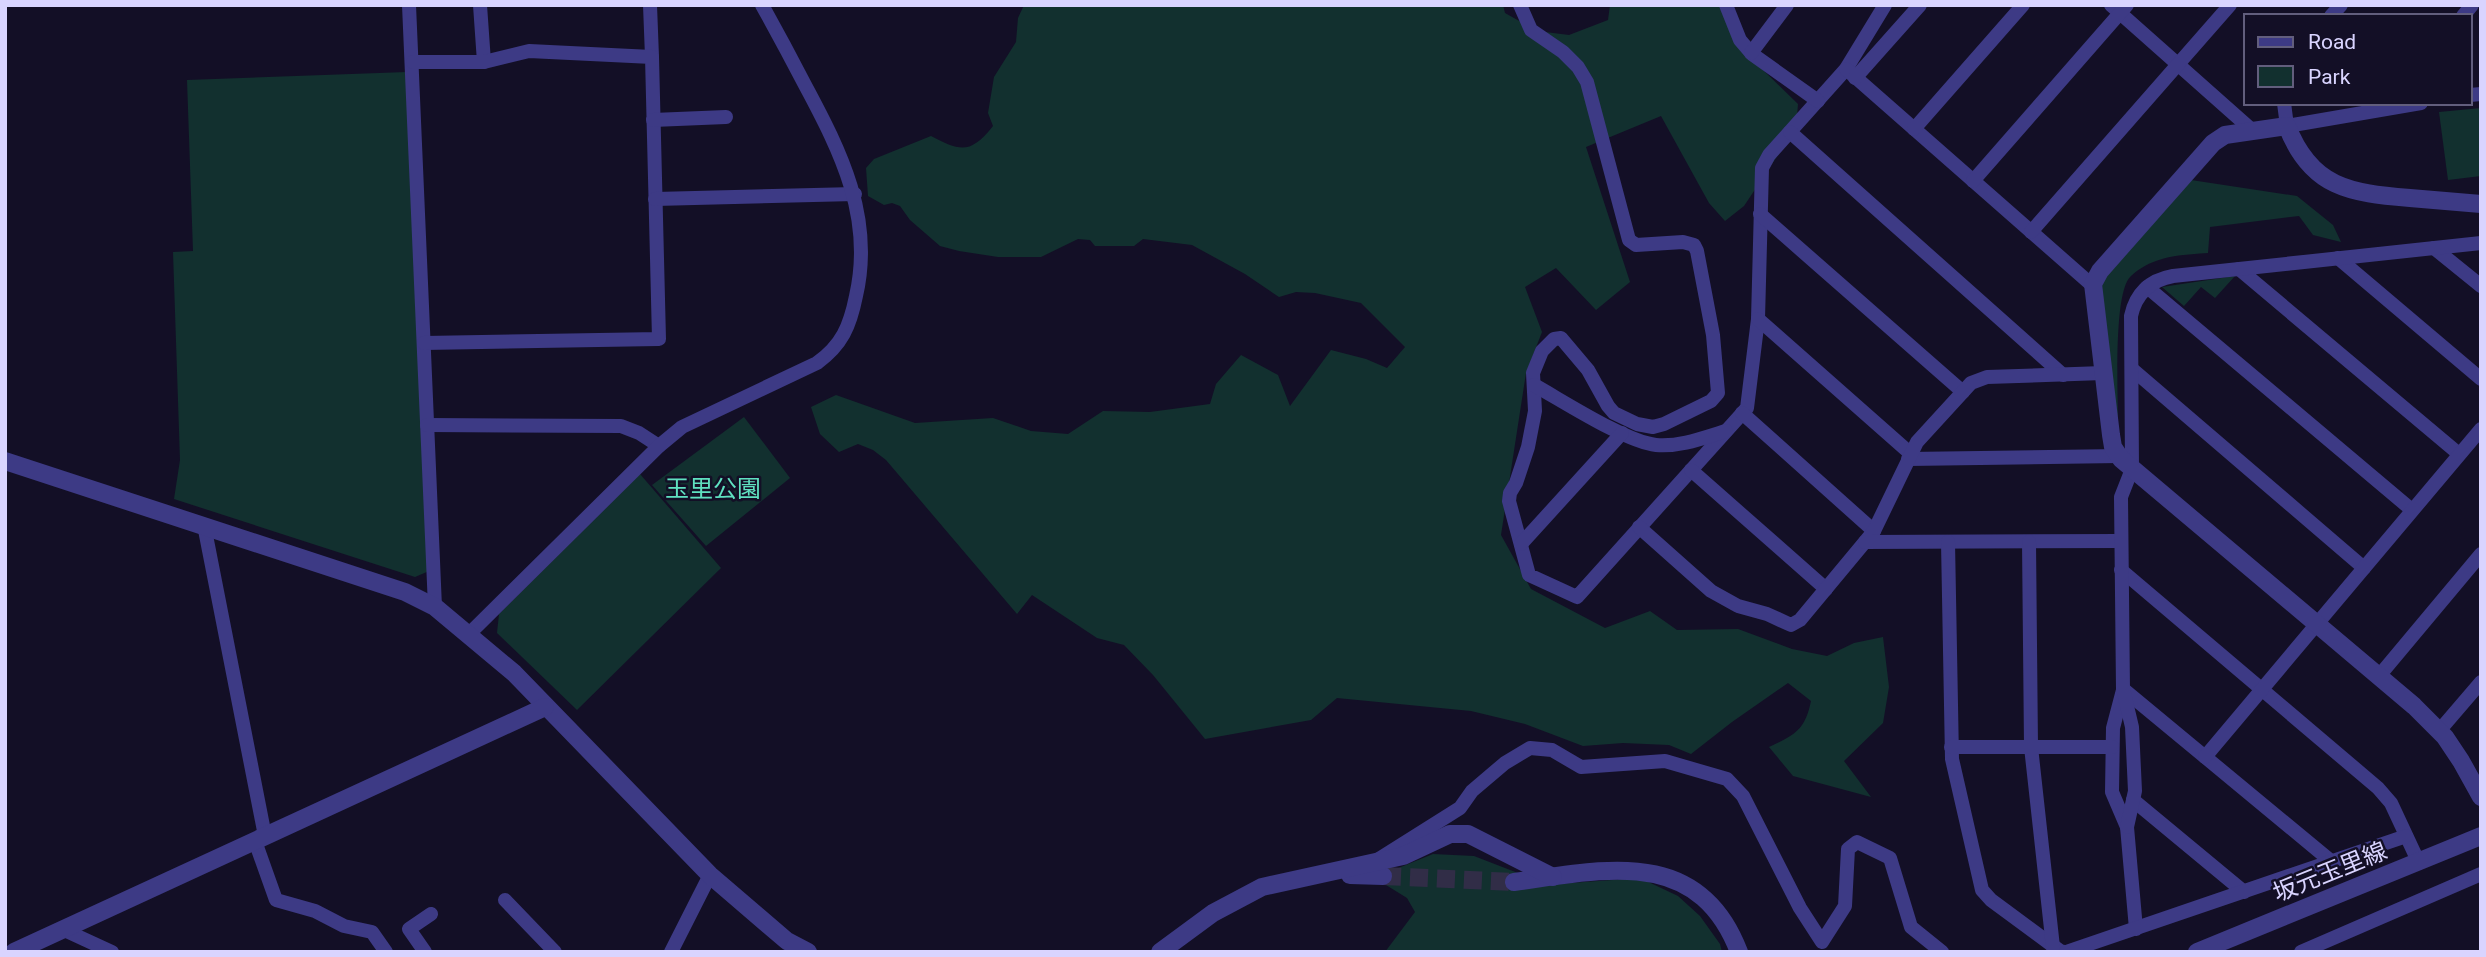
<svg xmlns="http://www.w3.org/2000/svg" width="2486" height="957" font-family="Roboto,'Noto Sans JP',sans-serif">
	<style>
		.green { fill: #12302f }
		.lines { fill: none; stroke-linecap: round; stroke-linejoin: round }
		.tertiary-tunnel { stroke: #312d47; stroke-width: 18; stroke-dasharray: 18 9; stroke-linecap: butt }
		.minor { stroke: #3d3a85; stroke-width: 14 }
		.tertiary { stroke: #3d3a85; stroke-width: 18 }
		.labels { text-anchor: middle; stroke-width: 5; stroke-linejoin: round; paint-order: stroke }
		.park-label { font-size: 24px; fill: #5fe0c0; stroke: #130f26 }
		.street-label { font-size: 24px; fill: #d9d4ff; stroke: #130f26 }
	</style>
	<rect width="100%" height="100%" fill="#130f26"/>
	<g class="green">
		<path d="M 1024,5 L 1503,5 L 1505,13 L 1537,31 L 1569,35 L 1608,20 L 1610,5 L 1722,5 L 1762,69 L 1798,104 L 1796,128 L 1744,206 L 1725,221 L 1709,203 L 1661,116 L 1586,147 L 1630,282 L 1596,310 L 1556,268 L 1525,287 L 1542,332 L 1526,373 L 1501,535 L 1531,589 L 1605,628 L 1650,611 L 1677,630 L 1738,629 L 1792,649 L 1827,656 L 1854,643 L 1883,637 L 1889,687 L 1883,723 L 1844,761 L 1871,797 L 1793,776 L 1769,747 C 1795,735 1805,730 1811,701 L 1788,683 L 1732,722 L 1691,754 L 1669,745 L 1623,743 L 1583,746 L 1525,724 L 1471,711 L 1337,698 L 1311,720 L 1205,739 L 1153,675 L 1124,645 L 1097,638 L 1032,595 L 1017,614 L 886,460 L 873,450 L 858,444 L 839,452 L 820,434 L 811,407 L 836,395 L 915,423 L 993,418 L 1031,431 L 1068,434 L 1103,411 L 1150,412 L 1210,404 L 1216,384 L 1241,355 L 1278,375 L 1290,406 L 1331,350 L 1366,359 L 1387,368 L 1405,347 L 1361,303 L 1315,293 L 1296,292 L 1279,297 L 1245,274 L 1192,245 L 1143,239 L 1134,246 L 1095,246 L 1090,240 L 1078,239 L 1041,257 L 998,257 L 959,251 L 940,246 L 910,220 L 900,206 L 892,203 L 884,205 L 868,196 L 866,168 L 874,159 L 931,136 C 960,151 970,155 993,126 L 988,113 L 994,77 L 1016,42 L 1018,18 Z"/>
		<path d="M 407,72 L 429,571 L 415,577 L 174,499 L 180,460 L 173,252 L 193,251 L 187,80 Z"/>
		<path d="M 2481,108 L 2481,176 L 2448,180 L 2439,112 Z"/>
		<path d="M 2191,180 L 2297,196 L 2333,225 L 2341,242 L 2313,235 L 2299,216 L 2210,227 L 2208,253 C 2179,255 2153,256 2131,276 C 2113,291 2118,395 2118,422 L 2101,301 L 2101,282 Z"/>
		<path d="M 2235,276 L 2215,298 L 2201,287 L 2184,306 L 2162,287 Z"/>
		<path d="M 744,417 L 790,478 L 706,546 L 652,485 Z"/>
		<path d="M 640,474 L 721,568 L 577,710 L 497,633 L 499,614 Z"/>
		<path d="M 1433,854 L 1474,856 L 1523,875 L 1557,884 L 1640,878 L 1678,896 L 1700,916 L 1720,944 L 1722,952 L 1385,952 L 1415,912 L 1407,898 L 1386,885 L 1386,873 Z"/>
	</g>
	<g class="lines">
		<path class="tertiary-tunnel" d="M 1383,876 L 1514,882"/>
		<g class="minor">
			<path d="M 409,5 L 435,607"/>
			<path d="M 480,5 L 484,62"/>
			<path d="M 650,5 L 652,57"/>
			<path d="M 1520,5 L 1531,30 L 1563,52 L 1578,67 L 1587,82 L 1629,240 L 1636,245 L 1683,242 L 1694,245 L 1697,251 L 1713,335 L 1718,393 L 1711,401 L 1664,424 L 1653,427 L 1637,424 L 1614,413 L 1608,406 L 1588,370 L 1561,338 L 1554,339 L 1542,351 L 1533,373 L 1535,411 L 1528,447 L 1516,483 L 1510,493 L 1509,501 L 1529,575 L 1577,597 L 1747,408 L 1758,319 L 1762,168 L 1769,155 L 1846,69 L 1885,5"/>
			<path d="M 1726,5 L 1740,40 L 1752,54 L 1818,101"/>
			<path d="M 2111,5 L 2253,131"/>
			<path d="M 2331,16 L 2341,5"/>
			<path d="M 2463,16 L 2472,5"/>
			<path d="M 1751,53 L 1787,5"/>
			<path d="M 413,62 L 484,62 L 529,51 L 652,57 L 659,339 L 424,343"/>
			<path d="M 1846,69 L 2093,286"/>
			<path d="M 1855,78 L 1920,5"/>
			<path d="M 2470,95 L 2481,94"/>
			<path d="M 2284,103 L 2287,126 L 2421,103"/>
			<path d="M 653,120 L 726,117"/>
			<path d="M 1914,129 L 2023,5"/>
			<path d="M 1790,132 L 2063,375"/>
			<path d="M 1973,181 L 2127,5"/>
			<path d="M 655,199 L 855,194"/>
			<path d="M 1760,214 L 1963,392"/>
			<path d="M 2031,232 L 2230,5"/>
			<path d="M 2434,248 L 2481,286"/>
			<path d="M 2338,258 L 2481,379"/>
			<path d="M 2239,269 L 2459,454"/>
			<path d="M 2147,287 L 2412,510"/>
			<path d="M 1758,319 L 1911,454"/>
			<path d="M 2132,369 L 2364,568"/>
			<path d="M 1534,385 C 1563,401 1626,442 1656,445 C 1680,447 1703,438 1726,431"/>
			<path d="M 1742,413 L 1874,531"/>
			<path d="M 427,425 L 621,426 L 639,433 L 659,446"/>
			<path d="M 1908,459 L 2120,456"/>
			<path d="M 1691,470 L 1826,589"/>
			<path d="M 204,525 L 265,836"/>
			<path d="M 1639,527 L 1711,591 L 1738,606 L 1767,614 L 1791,625 L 1800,620 L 1874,531 L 1917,442 L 1971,383 L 1987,377 L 2103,373"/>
			<path d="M 1865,542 L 2121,541"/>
			<path d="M 1948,542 L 1952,759 L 1982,890 L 1991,900 L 2060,951 L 2065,952"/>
			<path d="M 2029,542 L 2031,747 L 2053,947"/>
			<path d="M 1521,544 L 1622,433"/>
			<path d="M 2121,570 L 2378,788 L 2391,803 L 2419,863"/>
			<path d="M 469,634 L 659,446 L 682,427 L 817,363 C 842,345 850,326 856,296 C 874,218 841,152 805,85 C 791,58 777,32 762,5"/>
			<path d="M 2379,676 L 2481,554"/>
			<path d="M 2123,689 L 2332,862"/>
			<path d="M 2123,690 L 2113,728 L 2112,792 L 2127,827 L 2136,929"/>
			<path d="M 2439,731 L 2481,682"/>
			<path d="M 1951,747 L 2112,747"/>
			<path d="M 2205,757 L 2481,429"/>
			<path d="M 2133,800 L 2244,892"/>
			<path d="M 2127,827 L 2135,791 L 2132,727 L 2123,689 L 2121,497 L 2132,469 L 2131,316 C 2136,293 2151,280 2173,276 L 2481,243"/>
			<path d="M 255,841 L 276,900 L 315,911 L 344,926 L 372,932 L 386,952"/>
			<path d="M 1379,859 L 1460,808 L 1472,791 L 1505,763 L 1530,748 L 1552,750 L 1581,767 L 1665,761 L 1727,779 L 1743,796 L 1800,908 L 1822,942 L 1845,906 L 1848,849 L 1857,842 L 1890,858 L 1911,927 L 1942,952"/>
			<path d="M 505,900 L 555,952"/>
			<path d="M 62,929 L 112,952"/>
			<path d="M 425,952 L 409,929 L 431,914"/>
			<path d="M 671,952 L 710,875"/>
			<path d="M 2066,952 L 2406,836"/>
			<path d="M 2301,952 L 2481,874"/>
		</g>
		<g class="tertiary">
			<path d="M 2481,204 C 2457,202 2433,200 2410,198 C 2350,193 2311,188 2287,126 L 2225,135 L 2213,143 L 2100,271 L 2093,284 L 2111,435 L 2113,447 L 2121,459 L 2414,706 L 2445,737 L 2461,761 L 2481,797"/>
			<path d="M 5,461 L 405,592 L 435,607 L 514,673 L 710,875 L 787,941 L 808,952"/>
			<path d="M 1350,875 L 1383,876"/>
			<path d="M 1514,882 C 1603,870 1698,845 1739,952"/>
			<path d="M 14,952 L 545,707"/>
			<path d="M 1160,952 L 1213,913 L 1262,887 L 1403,856 L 1450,834 L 1468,834 L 1553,877"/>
			<path d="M 2197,952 L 2481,836"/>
		</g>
	</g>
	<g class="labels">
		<g class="park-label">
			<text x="713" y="497">玉里公園</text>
		</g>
		<g class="street-label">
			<text transform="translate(2330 872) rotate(-22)" y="8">坂元玉里線</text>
		</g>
	</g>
	<rect width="2486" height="957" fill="none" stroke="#d9d4ff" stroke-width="14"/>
	<rect x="2244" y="14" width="228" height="91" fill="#130f26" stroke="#625e7d" stroke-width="2"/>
	<rect x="2258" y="37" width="35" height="10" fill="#3d3a85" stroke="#625e7d" stroke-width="2"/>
	<text x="2308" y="49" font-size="21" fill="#d9d4ff">Road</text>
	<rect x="2258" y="66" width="35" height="21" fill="#12302f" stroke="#625e7d" stroke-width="2"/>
	<text x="2308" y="84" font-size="21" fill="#d9d4ff">Park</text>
</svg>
